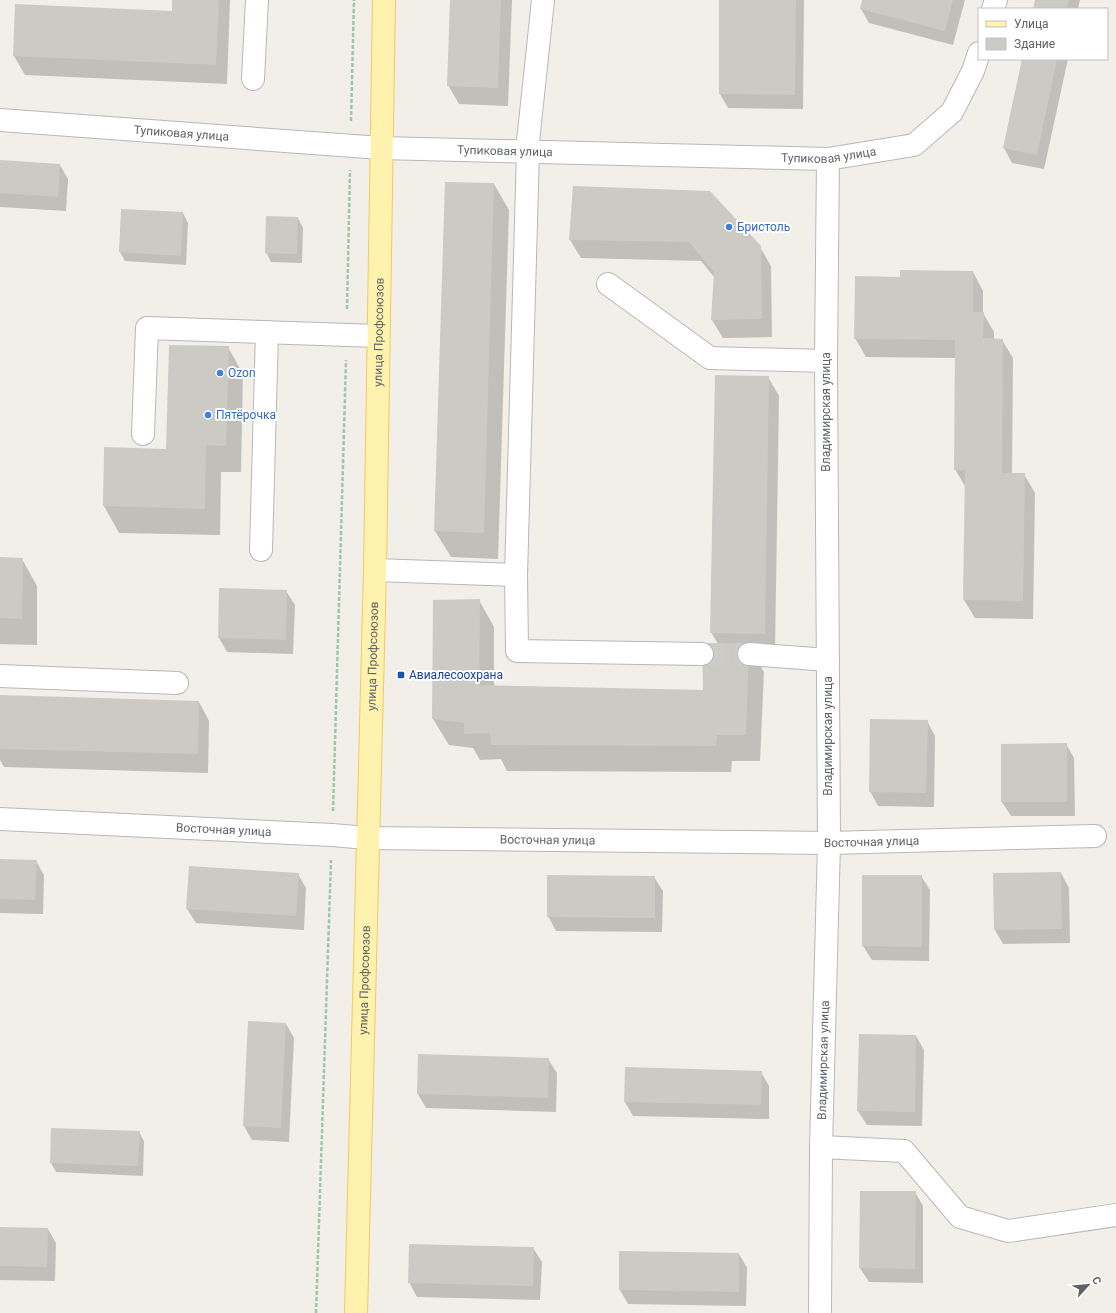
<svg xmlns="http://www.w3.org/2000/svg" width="1116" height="1313" font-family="Roboto,sans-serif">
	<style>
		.shadow { fill: #0003 }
		.building { fill: #cccac5 }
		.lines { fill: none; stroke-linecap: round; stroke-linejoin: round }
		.minor-tunnel { stroke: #ccccc8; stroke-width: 22; stroke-dasharray: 22 11; stroke-linecap: butt }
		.minor-casing { stroke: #b5b8bc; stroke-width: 24 }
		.major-casing { stroke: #f2c960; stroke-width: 24 }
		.path { stroke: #9cc7a9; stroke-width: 2.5; stroke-dasharray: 4 2; stroke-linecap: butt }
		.minor { stroke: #fff; stroke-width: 22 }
		.major { stroke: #fff2af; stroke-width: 22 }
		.shop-dot { fill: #3f7fe0; stroke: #fff; stroke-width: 1.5 }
		.transit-dot { fill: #1a4fb4; stroke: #fff; stroke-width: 1.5 }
		.labels { text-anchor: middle; stroke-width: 4; stroke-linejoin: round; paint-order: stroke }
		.street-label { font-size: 12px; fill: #5f6368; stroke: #fff }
		.shop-label { font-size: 12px; fill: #366cbe; stroke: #fff; text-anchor: start }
		.transit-label { font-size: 12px; fill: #164399; stroke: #fff; text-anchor: start }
	</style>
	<rect width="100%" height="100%" fill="#f1efe8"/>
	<g class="shadow">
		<path d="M 173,0 L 230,0 L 227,84 L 25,75 L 14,56 L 16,5 L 173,12 Z"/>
		<path d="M 451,0 L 512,0 L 508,106 L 459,104 L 448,85 Z"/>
		<path d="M 720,0 L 804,0 L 803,109 L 728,108 L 720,94 Z"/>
		<path d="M 863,0 L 965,0 L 953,45 L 869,23 L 861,9 Z"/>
		<path d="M 1036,0 L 1080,0 L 1078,9 L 1034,9 Z"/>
		<path d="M 1023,59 L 1068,59 L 1044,169 L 1012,163 L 1004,148 Z"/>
		<path d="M 0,161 L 60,165 L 68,179 L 66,211 L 0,207 Z"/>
		<path d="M 446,183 L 494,184 L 509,210 L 498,559 L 451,557 L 435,531 Z"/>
		<path d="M 574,187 L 760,247 L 771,266 L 772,337 L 723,338 L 712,320 L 714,277 L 701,261 L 581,258 L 570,240 Z"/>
		<path d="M 183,213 L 188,223 L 186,265 L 125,261 L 120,252 Z"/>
		<path d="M 298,218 L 303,228 L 302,263 L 271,262 L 266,252 Z"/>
		<path d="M 973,272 L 983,291 L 983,313 L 994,332 L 994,339 L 1002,340 L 1013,358 L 1012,474 L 1024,474 L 1035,493 L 1033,619 L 975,618 L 964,600 L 966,488 L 955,469 L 956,358 L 866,357 L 855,338 L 901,278 Z"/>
		<path d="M 228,347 L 243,374 L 241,472 L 221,472 L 220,535 L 119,533 L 104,506 L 105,448 L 167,450 Z"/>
		<path d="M 768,377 L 779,396 L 775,652 L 752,652 L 764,672 L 760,761 L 732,761 L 731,772 L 507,771 L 501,759 L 480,760 L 473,748 L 449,745 L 433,719 L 479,600 L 494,627 L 494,686 L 704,691 L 718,644 L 711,632 Z"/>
		<path d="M 0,558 L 22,559 L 37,586 L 37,645 L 0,644 Z"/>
		<path d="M 286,591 L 295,605 L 293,654 L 227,652 L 219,638 Z"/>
		<path d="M 0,696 L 199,702 L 209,721 L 208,773 L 4,767 L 0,760 Z"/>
		<path d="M 927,721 L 935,736 L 934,807 L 878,806 L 870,791 Z"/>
		<path d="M 1002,744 L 1066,744 L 1074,758 L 1075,816 L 1011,816 L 1002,802 Z"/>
		<path d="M 0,860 L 36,861 L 44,875 L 43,914 L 0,913 Z"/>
		<path d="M 1061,873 L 1069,888 L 1070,943 L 1003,944 L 995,930 Z"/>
		<path d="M 298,874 L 306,888 L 304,930 L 196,923 L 187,909 Z"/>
		<path d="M 863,876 L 921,876 L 930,890 L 929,961 L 872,960 L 863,946 Z"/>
		<path d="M 654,877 L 663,891 L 662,932 L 556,931 L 548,916 Z"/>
		<path d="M 286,1024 L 294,1038 L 289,1142 L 252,1140 L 244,1126 Z"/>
		<path d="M 916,1036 L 924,1050 L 922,1126 L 867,1125 L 858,1111 Z"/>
		<path d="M 419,1055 L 548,1059 L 557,1073 L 556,1112 L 426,1108 L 418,1094 Z"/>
		<path d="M 761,1072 L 769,1086 L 769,1119 L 633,1116 L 625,1102 Z"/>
		<path d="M 139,1132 L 144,1141 L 143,1176 L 56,1172 L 51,1163 Z"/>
		<path d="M 861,1192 L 915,1192 L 923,1206 L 923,1283 L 869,1282 L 860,1268 Z"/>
		<path d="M 0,1228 L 48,1229 L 56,1243 L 55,1281 L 0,1280 Z"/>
		<path d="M 533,1248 L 542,1262 L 540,1300 L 417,1297 L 409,1282 Z"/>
		<path d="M 739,1254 L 747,1268 L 746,1306 L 628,1304 L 620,1290 Z"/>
	</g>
	<g class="building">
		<path d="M 172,0 L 219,0 L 216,65 L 13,56 L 15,4 L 172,11 Z"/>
		<path d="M 450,0 L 501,0 L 498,88 L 447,86 Z"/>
		<path d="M 719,0 L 796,0 L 795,95 L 719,94 Z"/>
		<path d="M 862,0 L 953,0 L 945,31 L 860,9 Z"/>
		<path d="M 1035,0 L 1069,0 L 1067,9 L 1033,9 Z"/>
		<path d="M 1022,59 L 1057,59 L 1037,155 L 1003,148 Z"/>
		<path d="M 0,160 L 60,164 L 58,197 L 0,193 Z"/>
		<path d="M 445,182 L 494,183 L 484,533 L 434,531 Z"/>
		<path d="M 573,186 L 710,191 L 761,246 L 762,319 L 711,320 L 714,272 L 689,242 L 569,240 Z"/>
		<path d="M 121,209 L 183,212 L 181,256 L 119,252 Z"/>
		<path d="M 266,216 L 298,217 L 297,254 L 265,253 Z"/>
		<path d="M 900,270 L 973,271 L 973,312 L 984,312 L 983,338 L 1003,339 L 1002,473 L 1025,473 L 1023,601 L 963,600 L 965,470 L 954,470 L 955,340 L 854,339 L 855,276 L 900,277 Z"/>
		<path d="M 169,345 L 229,346 L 226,446 L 206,445 L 205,509 L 103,506 L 104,447 L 166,449 Z"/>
		<path d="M 715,375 L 769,376 L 765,634 L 710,633 Z"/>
		<path d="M 0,557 L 23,558 L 22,619 L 0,618 Z"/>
		<path d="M 219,588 L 287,590 L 286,640 L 218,638 Z"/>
		<path d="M 480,599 L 479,685 L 703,690 L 702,643 L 749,644 L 746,735 L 717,735 L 716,746 L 491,745 L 490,733 L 464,734 L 464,723 L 432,719 L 433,600 Z"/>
		<path d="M 0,695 L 199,701 L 198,754 L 0,749 Z"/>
		<path d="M 870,719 L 928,720 L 926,793 L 869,792 Z"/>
		<path d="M 1067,743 L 1067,802 L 1001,802 L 1001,744 Z"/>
		<path d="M 0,859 L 37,860 L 35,900 L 0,899 Z"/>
		<path d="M 189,866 L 299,873 L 296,916 L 186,909 Z"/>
		<path d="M 1061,872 L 1062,929 L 994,930 L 993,873 Z"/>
		<path d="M 547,875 L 655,876 L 655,918 L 547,917 Z"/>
		<path d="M 862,875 L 922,875 L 922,947 L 862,946 Z"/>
		<path d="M 248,1021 L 286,1023 L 281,1128 L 243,1126 Z"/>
		<path d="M 859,1034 L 916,1035 L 915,1112 L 857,1111 Z"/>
		<path d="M 418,1054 L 549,1058 L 548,1098 L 417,1094 Z"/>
		<path d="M 625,1067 L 762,1071 L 761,1105 L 624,1102 Z"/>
		<path d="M 51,1128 L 140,1131 L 138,1166 L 50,1163 Z"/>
		<path d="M 860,1191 L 916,1191 L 915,1269 L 859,1268 Z"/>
		<path d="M 0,1227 L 48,1228 L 47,1267 L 0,1266 Z"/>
		<path d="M 409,1244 L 534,1247 L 533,1286 L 408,1283 Z"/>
		<path d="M 619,1251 L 739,1253 L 739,1292 L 619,1290 Z"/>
	</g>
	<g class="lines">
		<path class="minor-tunnel" d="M 702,654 L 749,654"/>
		<defs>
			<g id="minor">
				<path d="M 993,9 L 996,0"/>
				<path d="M 253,79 L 257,0"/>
				<path id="s1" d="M 0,120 L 381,148 L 828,159 L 914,145 L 952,112 L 973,71 L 979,53"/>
				<path d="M 527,151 L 543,0"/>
				<path d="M 608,284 L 710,358 L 826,361"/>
				<path d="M 143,434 L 147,328 L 378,336"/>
				<path d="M 261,550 L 267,332"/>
				<path d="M 375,570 L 516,575 L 517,651 L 702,654"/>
				<path d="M 516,575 L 528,151"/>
				<path d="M 749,654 L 828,660"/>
				<path d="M 0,676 L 177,683"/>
				<path id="s2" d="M 0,819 L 332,835 L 367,838 L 829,843 L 1095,836"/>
				<path d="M 821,1147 L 904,1151 L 960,1217 L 1008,1231 L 1116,1215"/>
				<path id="s3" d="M 820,1313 L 821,1147 L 829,843 L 826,361 L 828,159"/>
			</g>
			<g id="major">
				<path id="s4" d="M 356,1313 L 375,570 L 384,0"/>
			</g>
		</defs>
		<use href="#minor" class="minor-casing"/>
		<use href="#major" class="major-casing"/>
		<g class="path">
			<path d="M 351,121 L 354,0"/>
			<path d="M 347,309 L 350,170"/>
			<path d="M 333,811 L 346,360"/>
			<path d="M 316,1313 L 331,860"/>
		</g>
		<use href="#minor" class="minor"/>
		<use href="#major" class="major"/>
	</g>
	<g class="shop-dot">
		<circle cx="729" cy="227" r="4"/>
		<circle cx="220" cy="373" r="4"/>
		<circle cx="208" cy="415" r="4"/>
	</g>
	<rect class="transit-dot" x="397" y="671" width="8" height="8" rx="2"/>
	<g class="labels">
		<g class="street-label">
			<text dy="4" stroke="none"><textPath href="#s1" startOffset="182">Тупиковая улица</textPath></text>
			<text dy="4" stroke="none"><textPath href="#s1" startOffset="506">Тупиковая улица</textPath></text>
			<text dy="4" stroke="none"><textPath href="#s1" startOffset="830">Тупиковая улица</textPath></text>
			<text dy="4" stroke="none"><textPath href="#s4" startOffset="981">улица Профсоюзов</textPath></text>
			<text transform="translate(826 412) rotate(-90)" y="4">Владимирская улица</text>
			<text dy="4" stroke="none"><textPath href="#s4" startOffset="657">улица Профсоюзов</textPath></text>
			<text transform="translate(828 736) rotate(-90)" y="4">Владимирская улица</text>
			<text dy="4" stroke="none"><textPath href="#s2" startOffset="224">Восточная улица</textPath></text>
			<text dy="4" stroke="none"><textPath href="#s2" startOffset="548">Восточная улица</textPath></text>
			<text dy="4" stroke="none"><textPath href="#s2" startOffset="872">Восточная улица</textPath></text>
			<text dy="4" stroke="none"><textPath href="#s4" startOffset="333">улица Профсоюзов</textPath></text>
			<text dy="4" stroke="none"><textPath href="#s3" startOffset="253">Владимирская улица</textPath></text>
		</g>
		<g class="shop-label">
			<text x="737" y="231">Бристоль</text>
			<text x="228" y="377">Ozon</text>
			<text x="216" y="419">Пятёрочка</text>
		</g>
		<g class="transit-label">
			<text x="409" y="679">Авиалесоохрана</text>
		</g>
	</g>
	<rect x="978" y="8" width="130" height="52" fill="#ffffff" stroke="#bfc1c3"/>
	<rect x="986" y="21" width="20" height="6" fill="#fff2af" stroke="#bfc1c3"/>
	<text x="1014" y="28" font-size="12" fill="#5f6368">Улица</text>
	<rect x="986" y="38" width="20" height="12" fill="#cccac5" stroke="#bfc1c3"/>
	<text x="1014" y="48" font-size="12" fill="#5f6368">Здание</text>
	<g transform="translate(1088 1285) rotate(63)" stroke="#ffffff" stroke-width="3" paint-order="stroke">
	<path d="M0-3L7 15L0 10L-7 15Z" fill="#5f6368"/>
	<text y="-6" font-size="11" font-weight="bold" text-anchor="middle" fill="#5f6368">С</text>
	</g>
</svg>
